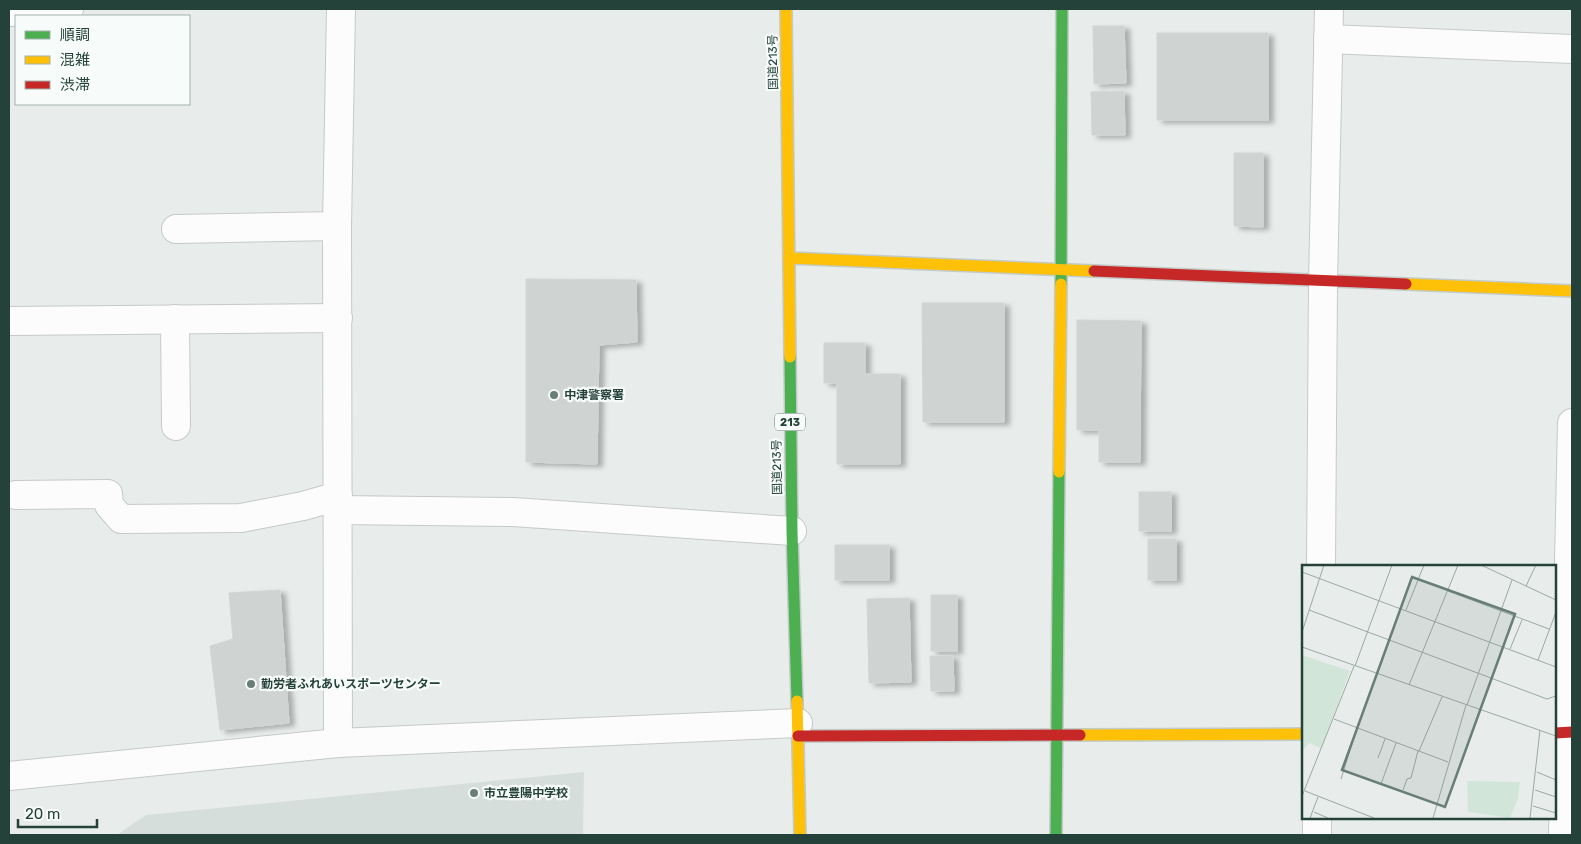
<svg xmlns="http://www.w3.org/2000/svg" width="1581" height="844" font-family="Rubik,'Noto Sans JP',sans-serif">
	<style>
		.built { fill: #d6dedb }
		.building { fill: #cfd4d2; stroke: #d1d6d4; filter: url(#shadow) }
		.lines { fill: none; stroke-linecap: round; stroke-linejoin: round }
		.street-casing { stroke: #c5cac8; stroke-width: 30 }
		.fast-casing { stroke: #c3cbc8; stroke-width: 14 }
		.slow-casing { stroke: #c3cbc8; stroke-width: 14 }
		.jam-casing { stroke: #c3cbc8; stroke-width: 14 }
		.street { stroke: #fcfcfc; stroke-width: 28 }
		.fast { stroke: #4caf50; stroke-width: 11 }
		.slow { stroke: #ffc107; stroke-width: 11 }
		.jam { stroke: #c62828; stroke-width: 11 }
		.poi-dot { fill: #697e78; stroke: #f7fbf9; stroke-width: 2 }
		.labels { text-anchor: middle; stroke-width: 4.5; stroke-linejoin: round; paint-order: stroke }
		.shield { fill: #f7fbf9; stroke: #637a73; stroke-width: 1 }
		.shield-label { font-size: 11px; font-weight: bold; fill: #24423a }
		.street-label { font-size: 12px; fill: #24423a; stroke: #f7fbf9 }
		.poi-label { font-size: 12px; font-weight: bold; fill: #24423a; stroke: #f7fbf9; text-anchor: start }
		.inset-road { fill: none; stroke: #9aa9a4; stroke-width: 1 }
		.view { fill: #697e78; fill-opacity: 0.15; stroke: #697e78; stroke-width: 2.5 }
		.inset-edge { fill: none; stroke: #24423a; stroke-width: 2.5 }
	</style>
	<defs>
		<filter id="shadow"><feDropShadow dx="5.5" dy="3" stdDeviation="2.5" flood-color="#0004"/></filter>
	</defs>
	<rect width="100%" height="100%" fill="#e8edeb"/>
	<path class="built" d="M 584,772 L 583,835 L 117,835 L 146,815 Z"/>
	<g class="building">
		<path d="M 1093,26 L 1124,26 L 1126,83 L 1094,84 Z"/>
		<rect x="1157" y="33" width="111" height="87"/>
		<path d="M 1124,91 L 1125,135 L 1092,135 L 1091,92 Z"/>
		<path d="M 1234,153 L 1263,153 L 1263,227 L 1234,226 Z"/>
		<path d="M 526,279 L 636,280 L 637,342 L 599,345 L 597,464 L 526,462 Z"/>
		<path d="M 922,303 L 1004,303 L 1004,422 L 923,422 Z"/>
		<path d="M 1077,320 L 1141,321 L 1140,462 L 1099,462 L 1099,430 L 1077,430 Z"/>
		<path d="M 824,343 L 865,343 L 865,374 L 900,374 L 900,464 L 837,464 L 837,383 L 824,383 Z"/>
		<rect x="1139" y="492" width="32" height="39"/>
		<rect x="1148" y="539" width="28" height="41"/>
		<rect x="835" y="545" width="54" height="35"/>
		<path d="M 280,590 L 289,723 L 220,730 L 210,646 L 233,639 L 229,593 Z"/>
		<rect x="931" y="595" width="26" height="56"/>
		<path d="M 909,598 L 911,682 L 869,683 L 867,599 Z"/>
		<path d="M 930,656 L 953,656 L 954,691 L 931,691 Z"/>
	</g>
	<g class="lines">
		<defs>
			<g id="street">
				<path d="M 9,12 L 69,9"/>
				<path d="M 1328,39 L 1572,49"/>
				<path d="M 176,229 L 337,226"/>
				<path d="M 175,319 L 176,426"/>
				<path d="M 9,321 L 338,318"/>
				<path d="M 16,495 L 108,494 L 109,505 L 121,519 L 241,518 L 303,506 L 338,496"/>
				<path d="M 338,510 L 513,512 L 792,531"/>
				<path d="M 1321,566 L 1323,282 L 1329,9"/>
				<path d="M 338,743 L 337,226 L 341,9"/>
				<path d="M 9,776 L 338,743 L 798,723"/>
				<path d="M 1317,835 L 1317,818"/>
				<path d="M 1563,835 L 1572,423"/>
			</g>
			<g id="fast">
				<path d="M 1061,284 L 1062,9"/>
				<path d="M 790,357 L 792,531 L 797,701"/>
				<path d="M 1056,835 L 1059,472"/>
			</g>
			<g id="slow">
				<path d="M 786,9 L 790,357"/>
				<path d="M 789,258 L 1094,271"/>
				<path d="M 1406,284 L 1572,291"/>
				<path d="M 1059,472 L 1061,284"/>
				<path d="M 797,701 L 800,835"/>
				<path d="M 1080,735 L 1304,734"/>
			</g>
			<g id="jam">
				<path d="M 1094,271 L 1406,284"/>
				<path d="M 1555,733 L 1572,732"/>
				<path d="M 798,736 L 1080,735"/>
			</g>
		</defs>
		<use href="#street" class="street-casing"/>
		<use href="#fast" class="fast-casing"/>
		<use href="#slow" class="slow-casing"/>
		<use href="#jam" class="jam-casing"/>
		<use href="#street" class="street"/>
		<use href="#fast" class="fast"/>
		<use href="#slow" class="slow"/>
		<use href="#jam" class="jam"/>
	</g>
	<g class="poi-dot">
		<circle cx="554" cy="395" r="5"/>
		<circle cx="251" cy="684" r="5"/>
		<circle cx="474" cy="793" r="5"/>
	</g>
	<g class="labels">
		<rect class="shield" x="775" y="413.5" width="30" height="17" rx="4"/>
		<g class="shield-label">
			<text x="790" y="426">213</text>
		</g>
		<g class="street-label">
			<text transform="translate(773 62) rotate(-91)" y="4">国道213号</text>
			<text transform="translate(777 467) rotate(-91)" y="4">国道213号</text>
		</g>
		<g class="poi-label">
			<text x="564" y="399">中津警察署</text>
			<text x="261" y="688">勤労者ふれあいスポーツセンター</text>
			<text x="484" y="797">市立豊陽中学校</text>
		</g>
	</g>
	<g transform="translate(1302 565)">
		<rect width="254" height="254" fill="#e8edeb"/>
		<path d="M 0,90 L 48,106 L 19,183 L 7,178 L 1,185 ZM 165,216 L 218,217 L 216,233 L 208,253 L 166,247 Z" fill="#d1e6d8"/>
		<path class="inset-road" d="M 179,0 L 254,35M 0,7 L 254,102M 224,21 L 234,0M 146,26 L 247,64M 7,45 L 245,134 L 254,131M 104,45 L 122,0M 0,67 L 22,0M 0,82 L 254,171M 208,84 L 220,55M 236,95 L 254,47M 53,101 L 90,0M 107,120 L 156,0M 165,140 L 210,15M 32,154 L 146,197M 117,186 L 140,132M 76,193 L 83,174M 235,207 L 254,215M 63,213 L 79,219 L 94,178M 39,214 L 55,163M 101,225 L 105,214 L 109,213 L 116,186M 233,225 L 254,232M 3,226 L 72,253M 0,231 L 52,101M 231,241 L 254,248M 12,247 L 26,253M 8,253 L 16,232M 131,253 L 164,140M 228,253 L 238,165"/>
		<path class="view" d="M 110,12 L 213,49 L 143,242 L 40,205 Z"/>
		<rect width="254" height="254" class="inset-edge"/>
	</g>
	<rect width="1581" height="844" fill="none" stroke="#24423a" stroke-width="20"/>
	<rect x="15" y="15" width="175" height="90" fill="#f7fbf9" stroke="#a3b1ad"/>
	<rect x="25" y="31" width="25" height="8" fill="#4caf50" stroke="#a3b1ad"/>
	<text x="60" y="40" font-size="15" fill="#24423a">順調</text>
	<rect x="25" y="56" width="25" height="8" fill="#ffc107" stroke="#a3b1ad"/>
	<text x="60" y="65" font-size="15" fill="#24423a">混雑</text>
	<rect x="25" y="81" width="25" height="8" fill="#c62828" stroke="#a3b1ad"/>
	<text x="60" y="90" font-size="15" fill="#24423a">渋滞</text>
	<path d="M18 819v8h79v-8" fill="none" stroke="#24423a" stroke-width="2.5"/>
	<text x="25" y="819" font-size="15" fill="#24423a" stroke="#f7fbf9" stroke-width="4" paint-order="stroke">20 m</text>
</svg>
